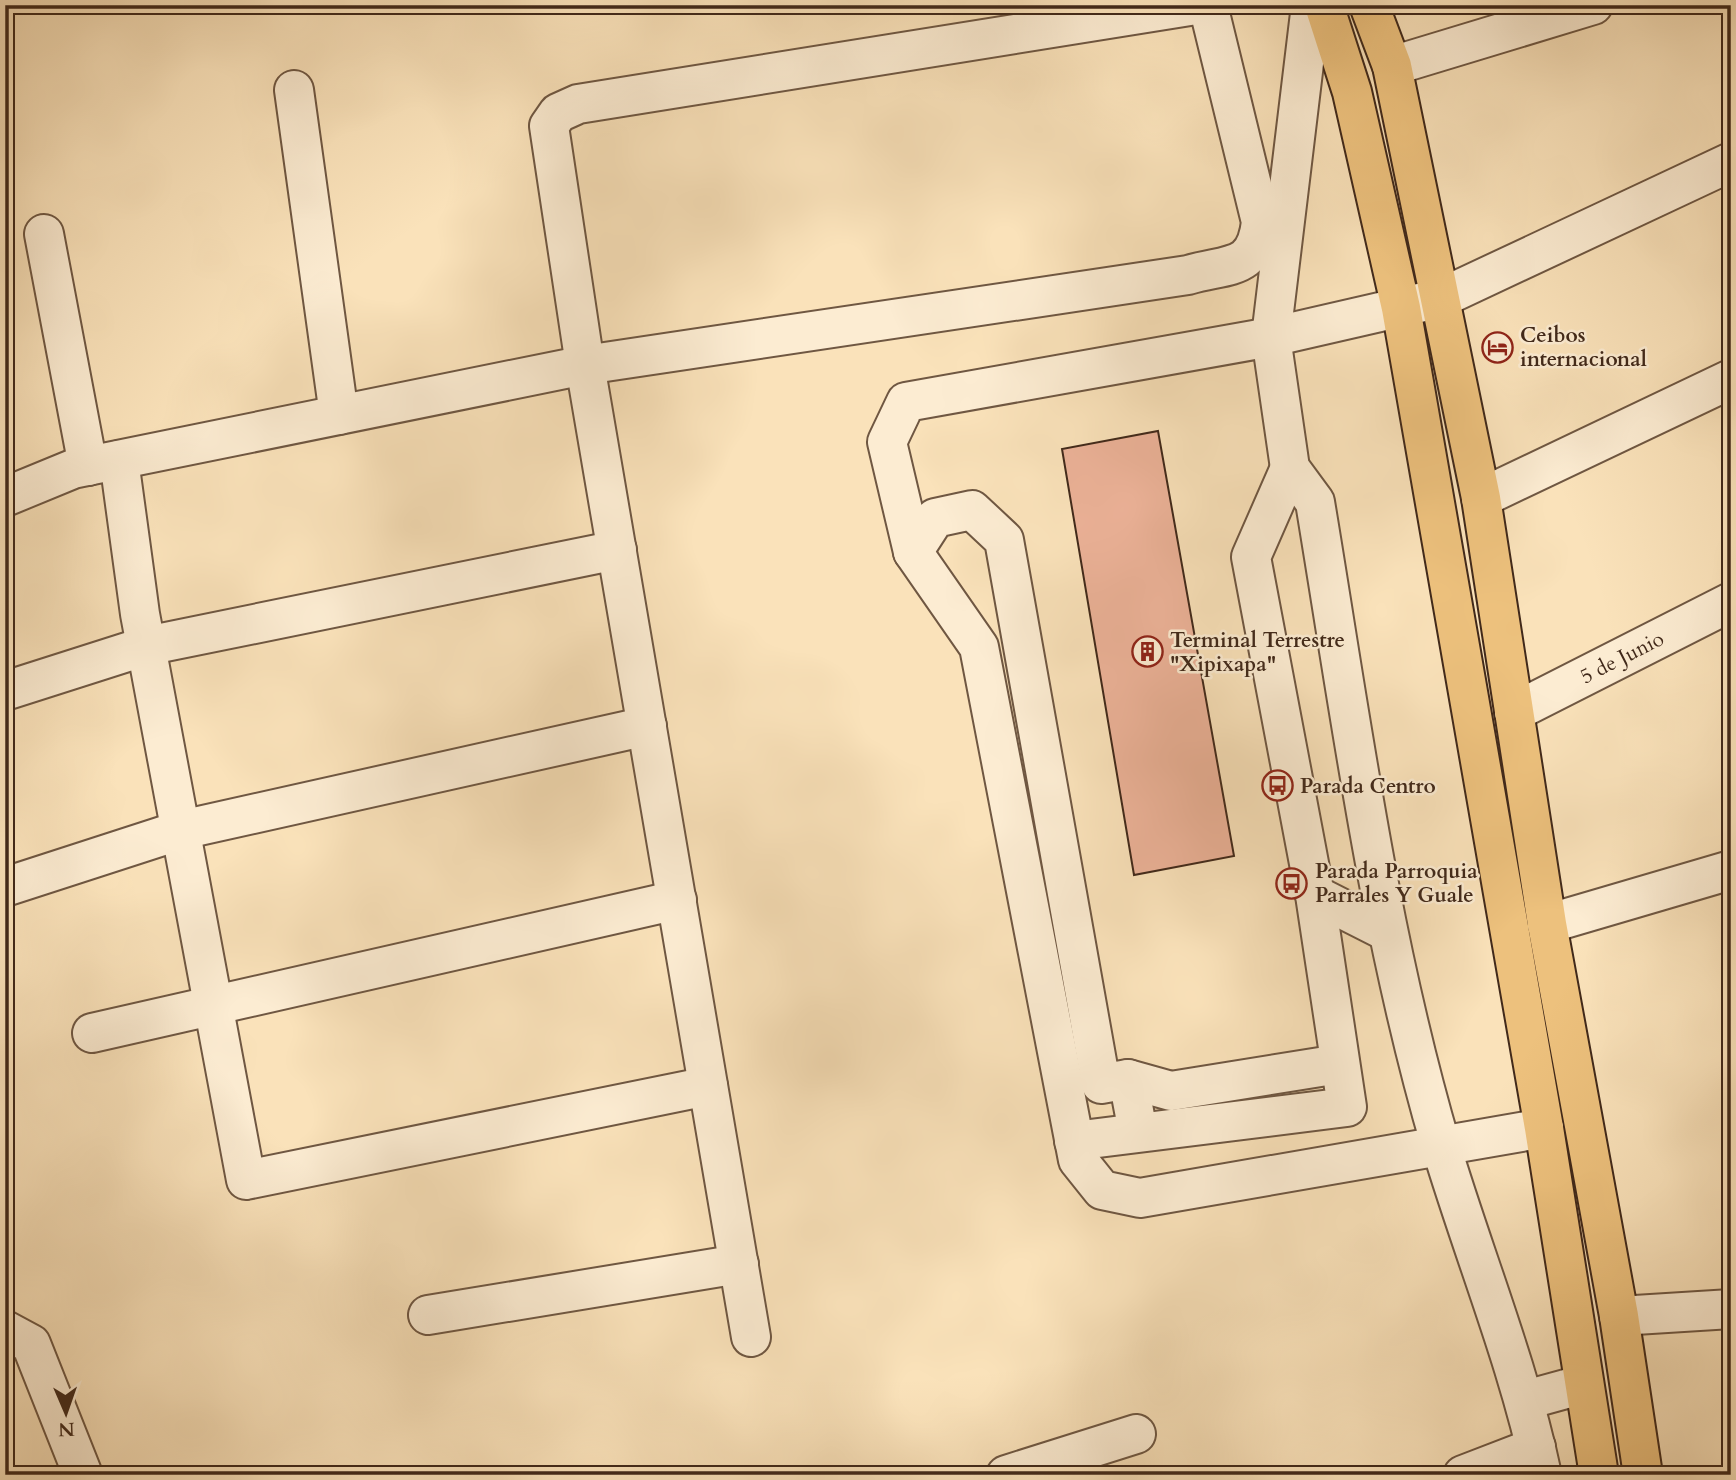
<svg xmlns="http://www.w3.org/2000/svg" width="1736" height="1480" font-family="Cardo,serif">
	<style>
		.building { fill: #ecb298; stroke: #41291a; stroke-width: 2 }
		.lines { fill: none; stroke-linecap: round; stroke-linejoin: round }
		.minor-casing { stroke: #6f5742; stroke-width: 42 }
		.highway-casing { stroke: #41291a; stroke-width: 42 }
		.minor { stroke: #fcecd2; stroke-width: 38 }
		.highway { stroke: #edc17d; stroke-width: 38 }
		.labels { text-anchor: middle; stroke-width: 5; stroke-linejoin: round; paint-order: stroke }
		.poi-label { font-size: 21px; font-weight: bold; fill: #41291a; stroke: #fcecd2; text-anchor: start }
		.street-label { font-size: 21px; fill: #41291a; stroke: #fcecd2 }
	</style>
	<rect width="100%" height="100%" fill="#fae2ba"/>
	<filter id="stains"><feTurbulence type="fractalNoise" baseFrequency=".00286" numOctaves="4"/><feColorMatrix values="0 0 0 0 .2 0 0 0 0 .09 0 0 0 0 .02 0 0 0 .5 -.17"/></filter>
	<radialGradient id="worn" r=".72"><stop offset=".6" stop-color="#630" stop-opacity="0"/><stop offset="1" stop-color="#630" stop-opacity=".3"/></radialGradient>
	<path class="building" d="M 1158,431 L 1234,856 L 1134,875 L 1062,449 Z"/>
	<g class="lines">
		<defs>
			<g id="minor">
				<path d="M 1311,5 L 1271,337 L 1290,468 L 1315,502 C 1351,718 1379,935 1441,1146 C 1474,1256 1518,1362 1542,1475"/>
				<path d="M 1392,66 L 1593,5"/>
				<path d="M 294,90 L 339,415"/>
				<path d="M 44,234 L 88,466"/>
				<path d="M 119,460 L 140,614 L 246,1180 L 708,1086"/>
				<path d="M 1290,468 L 1251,557 L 1315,895 L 1386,931"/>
				<path d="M 5,497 L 73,469 L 585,365 L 1188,275 C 1228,263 1255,272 1261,222 L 1208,5"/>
				<path d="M 1481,498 L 1731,379"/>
				<path d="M 913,552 L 935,518 L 972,510 L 1004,540 L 1101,1084 L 1128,1079 L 1138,1132"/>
				<path d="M 5,691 L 146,646 L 617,550"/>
				<path id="s1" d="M 1514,712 L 1731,602"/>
				<path d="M 5,887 L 181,830 L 647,726"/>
				<path d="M 1547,924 L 1731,870"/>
				<path d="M 92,1033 L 677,900"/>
				<path d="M 1128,1079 L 1171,1091 L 1339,1064"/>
				<path d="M 1544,1128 L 1140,1198 L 1102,1190 L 1078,1160 L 979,647 L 913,552 L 887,442 L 906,402 L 1271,337 L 1441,298 L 1731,162"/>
				<path d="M 1074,1141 L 1347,1107 L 1315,895"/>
				<path d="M 428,1315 L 739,1264"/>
				<path d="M 1619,1316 L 1731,1309"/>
				<path d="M 5,1330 L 31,1344 L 83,1475"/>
				<path d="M 751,1337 L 585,365 L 549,126 L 558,113 L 578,104 L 1196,5"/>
				<path d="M 1526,1400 L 1584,1384"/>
				<path d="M 1006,1475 L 1136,1434"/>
				<path d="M 1463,1475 L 1536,1447"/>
			</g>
			<g id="highway">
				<path d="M 1324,5 L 1352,92 L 1401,308 L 1544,1128 L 1599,1475"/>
				<path d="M 1369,5 L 1392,66 L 1481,498 L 1547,924 L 1619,1316 L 1643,1475"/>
			</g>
		</defs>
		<use href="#minor" class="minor-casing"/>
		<use href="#highway" class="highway-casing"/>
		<use href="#minor" class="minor"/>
		<use href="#highway" class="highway"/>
	</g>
	<defs>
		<symbol id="hotel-ring" viewBox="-11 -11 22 22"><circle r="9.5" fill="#fcecd2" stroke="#8f2418" stroke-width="1.5"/><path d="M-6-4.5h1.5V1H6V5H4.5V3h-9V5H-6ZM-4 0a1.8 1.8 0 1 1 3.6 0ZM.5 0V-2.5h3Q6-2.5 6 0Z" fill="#8f2418"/></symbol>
		<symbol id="building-ring" viewBox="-11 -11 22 22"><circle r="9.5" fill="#fcecd2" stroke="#8f2418" stroke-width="1.5"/><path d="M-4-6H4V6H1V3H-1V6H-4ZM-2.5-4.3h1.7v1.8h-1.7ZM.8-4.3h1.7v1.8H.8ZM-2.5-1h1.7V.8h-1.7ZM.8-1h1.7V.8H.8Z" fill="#8f2418"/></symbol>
		<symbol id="bus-ring" viewBox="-11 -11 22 22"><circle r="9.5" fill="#fcecd2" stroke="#8f2418" stroke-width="1.5"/><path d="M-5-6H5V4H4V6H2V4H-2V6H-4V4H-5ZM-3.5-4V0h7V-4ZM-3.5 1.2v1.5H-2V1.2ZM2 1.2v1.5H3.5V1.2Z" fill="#8f2418"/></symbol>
	</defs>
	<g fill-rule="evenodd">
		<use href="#hotel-ring" x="1480" y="330" width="35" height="35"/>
		<use href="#building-ring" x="1130" y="634" width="35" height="35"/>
		<use href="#bus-ring" x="1260" y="768" width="35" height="35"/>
		<use href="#bus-ring" x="1274" y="866" width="35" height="35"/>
	</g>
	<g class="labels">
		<g class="poi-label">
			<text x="1520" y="342">Ceibos<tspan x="1520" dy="24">internacional</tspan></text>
			<text x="1170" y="647">Terminal Terrestre<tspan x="1170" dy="24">"Xipixapa"</tspan></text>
			<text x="1300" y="793">Parada Centro</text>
			<text x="1315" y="878">Parada Parroquia<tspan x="1315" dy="24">Parrales Y Guale</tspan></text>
		</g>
		<g class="street-label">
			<text dy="7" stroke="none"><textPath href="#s1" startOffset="121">5 de Junio</textPath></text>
		</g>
	</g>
	<rect width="1736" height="1480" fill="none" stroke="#fae2ba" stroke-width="28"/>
	<rect x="7" y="7" width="1722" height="1466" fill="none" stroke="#41291a" stroke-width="3.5"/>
	<rect x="14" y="14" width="1708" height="1452" fill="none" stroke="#41291a" stroke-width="2"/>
	<g transform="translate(66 1413) rotate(178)" stroke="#fcecd2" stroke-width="5" paint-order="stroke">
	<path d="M0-5L12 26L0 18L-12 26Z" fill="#41291a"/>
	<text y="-10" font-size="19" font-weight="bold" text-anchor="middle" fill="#41291a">N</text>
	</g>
	<rect width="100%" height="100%" filter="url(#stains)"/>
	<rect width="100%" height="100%" fill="url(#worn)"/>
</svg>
